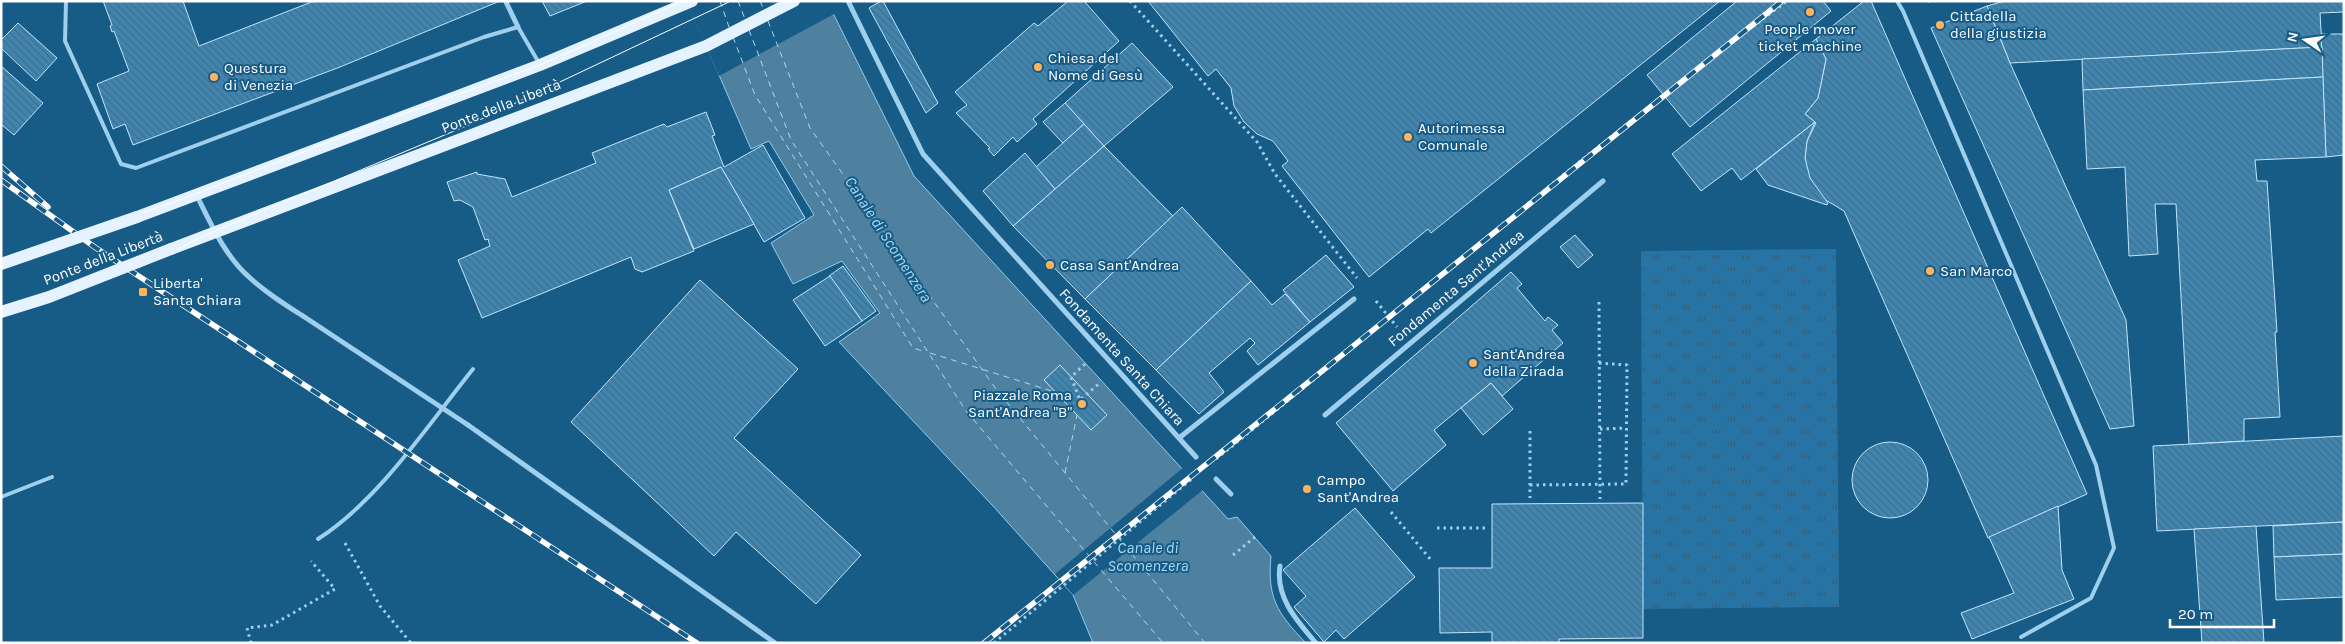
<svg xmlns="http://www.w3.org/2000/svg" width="2345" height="644" font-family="Karla,sans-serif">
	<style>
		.grass { fill: url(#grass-tufts) }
		.water { fill: #4e809f; stroke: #90cdf0 }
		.pier { fill: #175b87 }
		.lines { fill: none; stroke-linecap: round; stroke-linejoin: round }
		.ferry { stroke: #a9d9f5; stroke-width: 1; stroke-dasharray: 6 5; stroke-linecap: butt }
		.building { fill: url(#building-back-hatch); stroke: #c3e5fa }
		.path { stroke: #9ecfed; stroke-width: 3; stroke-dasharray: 2.5 4; stroke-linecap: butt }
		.lane { stroke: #9ecfed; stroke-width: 4 }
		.street { stroke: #9ecfed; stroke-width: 5 }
		.primary { stroke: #e4f3ff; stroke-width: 12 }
		.tram { stroke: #fff; stroke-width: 1 }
		.rail-casing { stroke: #fff; stroke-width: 5.5 }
		.rail { stroke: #175b87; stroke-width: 4; stroke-dasharray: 11; stroke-linecap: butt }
		.street-bridge { stroke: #9ecfed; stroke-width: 5 }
		.primary-bridge { stroke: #e4f3ff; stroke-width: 12 }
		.poi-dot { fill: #ffb35a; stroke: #175b87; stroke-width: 2 }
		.labels { text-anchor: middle; stroke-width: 4; stroke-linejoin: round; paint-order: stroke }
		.poi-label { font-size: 15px; fill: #fff; stroke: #175b87; text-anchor: start }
		.street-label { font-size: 15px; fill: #fff; stroke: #175b87 }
		.water-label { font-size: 16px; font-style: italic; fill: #a9d9f5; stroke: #175b87 }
	</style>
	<defs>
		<pattern id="grass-tufts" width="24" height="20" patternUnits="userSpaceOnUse" patternTransform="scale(1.25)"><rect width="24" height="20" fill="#2774a4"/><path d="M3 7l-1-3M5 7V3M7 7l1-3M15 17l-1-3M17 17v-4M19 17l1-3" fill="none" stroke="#3b5e74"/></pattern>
		<pattern id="building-back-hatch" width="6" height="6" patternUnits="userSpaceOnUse" patternTransform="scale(1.25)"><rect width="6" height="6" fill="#3f85b0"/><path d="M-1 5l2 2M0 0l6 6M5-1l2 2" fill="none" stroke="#446e88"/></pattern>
	</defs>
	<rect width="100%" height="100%" fill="#175b87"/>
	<path class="grass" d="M 1836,249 L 1839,607 L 1643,609 L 1641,251 Z"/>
	<path class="water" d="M 687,1 L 827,1 L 914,176 L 1228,519 L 1237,517 L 1271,556 C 1267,598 1277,613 1306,643 L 1093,643 L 1073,595 L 993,506 L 839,342 L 880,313 L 842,261 L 793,284 L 771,243 L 814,215 L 769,141 L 751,149 Z"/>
	<g class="pier">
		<path d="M 686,1 L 830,1 L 836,13 L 719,76 Z"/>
		<path d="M 1184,467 L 1204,489 L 1073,595 L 1055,574 Z"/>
	</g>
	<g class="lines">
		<g class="ferry">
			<path d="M 720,1 L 729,27"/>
			<path d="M 738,1 L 745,19"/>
			<path d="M 760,1 L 764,10"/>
			<path d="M 768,21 L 810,128 L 996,389 L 1205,643"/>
			<path d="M 749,30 L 791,140 L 966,411 L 1163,643"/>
			<path d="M 733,37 L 755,95 L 913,348 L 926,352"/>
			<path d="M 930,353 L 1055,392"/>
			<path d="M 1065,473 L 1077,415"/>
		</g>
	</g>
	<g class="building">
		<path d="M 103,1 L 183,1 L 199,46 L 314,1 L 500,1 L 340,67 L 133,145 L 125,124 L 113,129 L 97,84 L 129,71 L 114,31 L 112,32 L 110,26 L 112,25 Z"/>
		<path d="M 542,1 L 587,1 L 550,16 Z"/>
		<path d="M 881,1 L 883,1 L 938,103 L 926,113 L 869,8 Z"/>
		<path d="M 1068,1 L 1084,1 L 1119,41 L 1033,119 L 1037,124 L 1017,142 L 1013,137 L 994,156 L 988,149 L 990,148 L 956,113 L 967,105 L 955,92 L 1034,23 L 1038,26 Z"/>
		<path d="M 1148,1 L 1720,1 L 1431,233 L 1428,229 L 1369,277 L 1282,166 L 1288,161 L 1273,141 L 1257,134 L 1244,122 L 1234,106 L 1231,88 L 1216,69 L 1208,76 Z"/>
		<path d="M 1823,1 L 1831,11 L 1690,127 L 1647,75 L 1737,1 Z"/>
		<path d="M 1864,1 L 1871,1 L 2087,494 L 1988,538 L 1844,211 L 1824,199 L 1813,185 L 1808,173 L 1805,158 L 1807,141 L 1816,123 L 1805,114 L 1818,98 L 1826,59 L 1816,39 Z"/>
		<path d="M 2005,1 L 2344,1 L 2344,12 L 2320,13 L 2322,47 L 2010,63 L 1987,6 Z"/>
		<path d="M 1987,6 L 2010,63 L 2126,320 L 2134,426 L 2110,429 L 1931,28 Z"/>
		<path d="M 18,23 L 57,58 L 36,81 L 1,48 L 1,40 Z"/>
		<path d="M 2321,34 L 2344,34 L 2344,155 L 2326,157 Z"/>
		<path d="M 1816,39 L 1826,59 L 1818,98 L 1805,114 L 1815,122 L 1741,180 L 1732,168 L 1701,191 L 1672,154 Z"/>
		<path d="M 1132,43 L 1173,87 L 1104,146 L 1065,103 Z"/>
		<path d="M 2322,47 L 2323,77 L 2083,90 L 2082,59 Z"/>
		<path d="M 1,66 L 43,103 L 14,135 L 1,124 Z"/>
		<path d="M 2323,77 L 2326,157 L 2255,160 L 2257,181 L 2267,181 L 2277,332 L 2275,332 L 2280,417 L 2244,419 L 2244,441 L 2189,444 L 2176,204 L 2155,204 L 2158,254 L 2129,256 L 2125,167 L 2087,169 L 2083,90 Z"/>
		<path d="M 1065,103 L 1084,124 L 1063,143 L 1043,122 Z"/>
		<path d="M 706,112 L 715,135 L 712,136 L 724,167 L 763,145 L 805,218 L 764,242 L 721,167 L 669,190 L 694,251 L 642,272 L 635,269 L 631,257 L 482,318 L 458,260 L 490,246 L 488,239 L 485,240 L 473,207 L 460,200 L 454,201 L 447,182 L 477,172 L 477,174 L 505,179 L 512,197 L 596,163 L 592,153 L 664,124 L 667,127 Z"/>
		<path d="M 1815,122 L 1807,141 L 1805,158 L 1810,178 L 1828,203 L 1827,205 L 1768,185 L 1756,169 Z"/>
		<path d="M 1084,124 L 1104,146 L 1055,189 L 1036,167 Z"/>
		<path d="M 1104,146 L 1173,216 L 1085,299 L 1013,226 Z"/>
		<path d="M 1025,153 L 1055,189 L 1013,226 L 983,191 Z"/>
		<path d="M 721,167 L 754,224 L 694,249 L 669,190 Z"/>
		<path d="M 1182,207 L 1251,281 L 1156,370 L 1085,299 Z"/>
		<path d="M 1575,235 L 1593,255 L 1578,268 L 1560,247 Z"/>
		<path d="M 1326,255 L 1354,287 L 1310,322 L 1283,290 Z"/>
		<path d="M 843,266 L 876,311 L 862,321 L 829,276 Z"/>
		<path d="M 1511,272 L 1522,284 L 1517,288 L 1545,321 L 1548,317 L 1558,325 L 1552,330 L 1563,343 L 1502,396 L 1491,383 L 1434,430 L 1446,445 L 1393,491 L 1336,423 Z"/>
		<path d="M 830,276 L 862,321 L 825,346 L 793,300 Z"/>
		<path d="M 700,280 L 798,369 L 734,438 L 861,555 L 816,604 L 736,532 L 714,556 L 571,422 Z"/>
		<path d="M 1251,281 L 1272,305 L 1285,294 L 1310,322 L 1258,365 L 1247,351 L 1255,343 L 1250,338 L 1209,373 L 1224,392 L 1199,414 L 1156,370 Z"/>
		<path d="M 1060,365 L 1107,415 L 1091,430 L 1044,380 Z"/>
		<path d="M 1491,383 L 1513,409 L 1483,435 L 1461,408 Z"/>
		<path d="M 2344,436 L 2344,522 L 2157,531 L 2153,446 Z"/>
		<circle cx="1890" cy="480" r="38"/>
		<path d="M 1643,503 L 1643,638 L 1559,639 L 1559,643 L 1492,643 L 1492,632 L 1440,633 L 1439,568 L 1492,568 L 1492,504 Z"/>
		<path d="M 2058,506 L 2062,570 L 2074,599 L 1972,639 L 1961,613 L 2014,593 L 1989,537 Z"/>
		<path d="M 1355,508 L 1415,577 L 1344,639 L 1336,630 L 1324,642 L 1294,607 L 1306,596 L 1283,570 Z"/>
		<path d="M 2344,522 L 2344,554 L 2274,557 L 2273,526 Z"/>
		<path d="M 2256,526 L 2264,643 L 2202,643 L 2194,529 Z"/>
		<path d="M 2344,554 L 2344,597 L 2276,600 L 2274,557 Z"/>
	</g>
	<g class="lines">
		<g class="path">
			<path d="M 1130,1 L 1257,142 L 1275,174 L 1357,278"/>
			<path d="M 1928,1 L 1935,1"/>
			<path d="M 1376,301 L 1397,327"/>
			<path d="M 1599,302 L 1600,499"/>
			<path d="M 1085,364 L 1071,377 L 1080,400 L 1101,382"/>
			<path d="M 1600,429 L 1626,428"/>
			<path d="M 1530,431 L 1530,498"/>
			<path d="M 1216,459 C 1406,306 1591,146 1787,1"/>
			<path d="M 1530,485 L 1626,484 L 1627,365 L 1599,363"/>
			<path d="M 1391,512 L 1431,560"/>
			<path d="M 1437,528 L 1489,528"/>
			<path d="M 345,543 L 380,606 L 411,643"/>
			<path d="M 1233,555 L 1255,537"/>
			<path d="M 251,643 L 247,628 L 272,625 L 335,589 L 311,561"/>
			<path d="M 994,643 L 1194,477"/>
		</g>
		<g class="lane">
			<path d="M 66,1 L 65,41 L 121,164 L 136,168 L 484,37 L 518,27 L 539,63"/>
			<path d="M 1897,1 L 1903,11 L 2096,465 L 2114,548 L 2091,598 L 2021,637"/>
			<path d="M 1,497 L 52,477"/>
			<path d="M 318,539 C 378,501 428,425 473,369"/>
		</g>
		<g class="street">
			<path d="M 848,1 L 923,154 L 1196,457"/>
			<path d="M 506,2 L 518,27"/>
			<path d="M 197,196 C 211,224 225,256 249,277 C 265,292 284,304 303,316"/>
			<path d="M 1325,415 L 1603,181"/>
			<path d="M 468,425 L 775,643"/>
			<path d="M 1179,438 L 1354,299"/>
			<path d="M 1216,479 L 1231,494"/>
			<path d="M 1280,566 C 1275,597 1297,621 1316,643"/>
		</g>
		<g class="primary">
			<path d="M 137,217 L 540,65 L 692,1"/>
			<path d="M 171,249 L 706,46 L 794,1"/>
		</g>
		<g class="tram">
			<path d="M 1,262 L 185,198 L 375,124 L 540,65 L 683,1"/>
			<path d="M 1,316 L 38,306 L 142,266 L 217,230 L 471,124 L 731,1"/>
		</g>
		<defs>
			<g id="rail">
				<path d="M 1,166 L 48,207"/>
				<path d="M 1,180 L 96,248 L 697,643"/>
				<path d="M 984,643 L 1782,1"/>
			</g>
		</defs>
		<use href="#rail" class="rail-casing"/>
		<use href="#rail" class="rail"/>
		<path class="street-bridge" d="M 303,316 L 468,425"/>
		<g class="primary-bridge">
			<path d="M 1,264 L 137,217"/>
			<path d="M 1,312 L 49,297 L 171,249"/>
		</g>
	</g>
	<g class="poi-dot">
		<circle cx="1810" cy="12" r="5"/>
		<circle cx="1940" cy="25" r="5"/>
		<circle cx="1038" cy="67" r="5"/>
		<circle cx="214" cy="77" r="5"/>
		<circle cx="1408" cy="137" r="5"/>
		<circle cx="1050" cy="265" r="5"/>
		<circle cx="1930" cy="271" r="5"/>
		<rect x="138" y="287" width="10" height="10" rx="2.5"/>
		<circle cx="1473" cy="363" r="5"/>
		<circle cx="1082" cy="404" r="5"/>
		<circle cx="1307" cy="489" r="5"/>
	</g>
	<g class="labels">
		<g class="poi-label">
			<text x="1950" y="21">Cittadella<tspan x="1950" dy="17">della giustizia</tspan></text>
			<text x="1810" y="34" text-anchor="middle">People mover<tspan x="1810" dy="17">ticket machine</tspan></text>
			<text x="1048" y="63">Chiesa del<tspan x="1048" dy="17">Nome di Gesù</tspan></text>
			<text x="224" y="73">Questura<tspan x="224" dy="17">di Venezia</tspan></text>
			<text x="1418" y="133">Autorimessa<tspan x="1418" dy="17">Comunale</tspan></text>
			<text x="1060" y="270">Casa Sant'Andrea</text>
			<text x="1940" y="276">San Marco</text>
			<text x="153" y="288">Liberta'<tspan x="153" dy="17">Santa Chiara</tspan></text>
			<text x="1483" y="359">Sant'Andrea<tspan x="1483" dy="17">della Zirada</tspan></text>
			<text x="1072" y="400" text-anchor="end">Piazzale Roma<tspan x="1072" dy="17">Sant'Andrea "B"</tspan></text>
			<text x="1317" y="485">Campo<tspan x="1317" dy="17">Sant'Andrea</tspan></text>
		</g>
		<g class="street-label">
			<text transform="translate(501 106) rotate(-21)" y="5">Ponte della Libertà</text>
			<text transform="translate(103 258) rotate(-21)" y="5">Ponte della Libertà</text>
			<text transform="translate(1456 288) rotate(-40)" y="5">Fondamenta Sant'Andrea</text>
			<text transform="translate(1122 357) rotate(48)" y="5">Fondamenta Santa Chiara</text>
		</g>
		<g class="water-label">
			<text transform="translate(889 239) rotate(57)" y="6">Canale di Scomenzera</text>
			<text x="1148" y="553">Canale di<tspan x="1148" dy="18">Scomenzera</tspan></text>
		</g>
	</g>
	<rect width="2345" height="644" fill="none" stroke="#ffffff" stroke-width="5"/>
	<g transform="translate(2305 40) rotate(283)" stroke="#175b87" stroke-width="4" paint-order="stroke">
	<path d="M0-4L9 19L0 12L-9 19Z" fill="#ffffff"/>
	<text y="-8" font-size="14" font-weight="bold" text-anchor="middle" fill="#ffffff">N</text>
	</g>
	<path d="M2170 619v8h104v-8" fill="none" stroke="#ffffff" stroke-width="2.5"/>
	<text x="2178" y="619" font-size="15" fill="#ffffff" stroke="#175b87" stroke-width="4" paint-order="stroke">20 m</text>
</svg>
